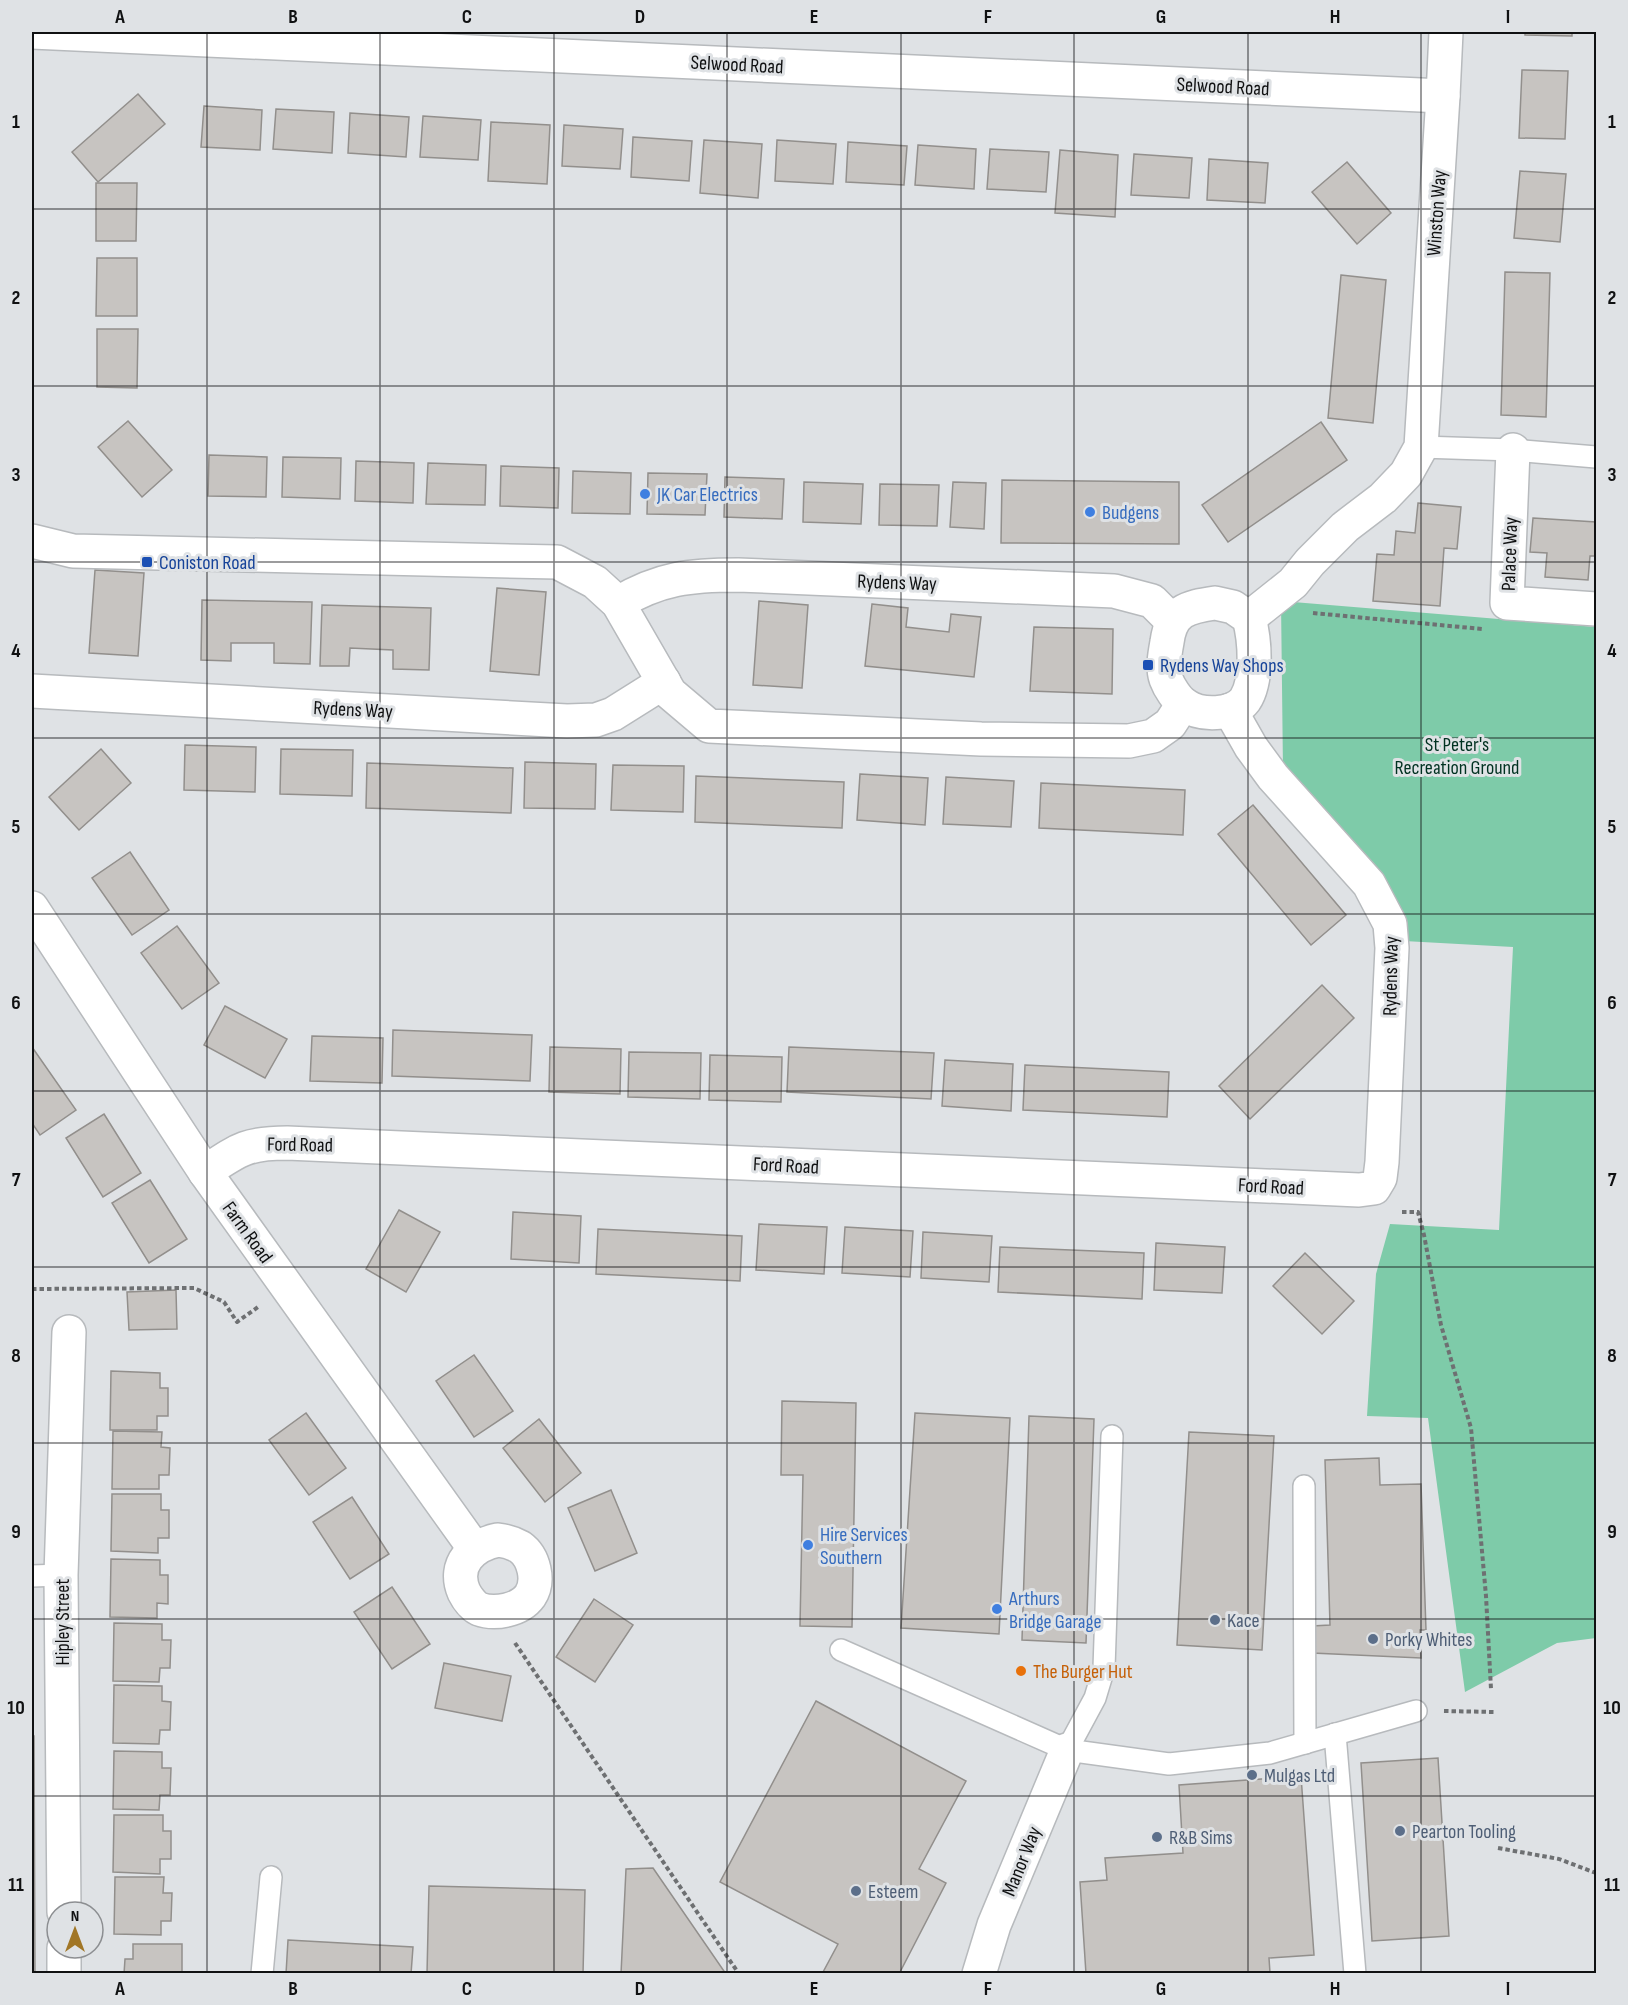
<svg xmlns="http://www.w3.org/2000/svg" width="1628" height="2005" font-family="'Sofia Sans Condensed',sans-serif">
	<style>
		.green { fill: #7ecba9 }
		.building { fill: #c7c4c1; stroke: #928f8c; stroke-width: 1.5 }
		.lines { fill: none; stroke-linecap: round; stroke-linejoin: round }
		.service-casing { stroke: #b7babd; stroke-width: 24 }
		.minor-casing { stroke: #b7babd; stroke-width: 36 }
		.path { stroke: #6e7072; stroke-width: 4; stroke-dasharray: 4.5 3; stroke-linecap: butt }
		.service { stroke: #fff; stroke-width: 21 }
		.minor { stroke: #fff; stroke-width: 33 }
		.grid { fill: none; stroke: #101112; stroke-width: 1.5; stroke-opacity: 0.55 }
		.shop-dot { fill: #3f7fe0; stroke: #dfe2e5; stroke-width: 2 }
		.transit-dot { fill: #1a4fb4; stroke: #dfe2e5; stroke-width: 2 }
		.service-dot { fill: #5c6f8a; stroke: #dfe2e5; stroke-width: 2 }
		.food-dot { fill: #e8710a; stroke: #dfe2e5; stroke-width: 2 }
		.labels { text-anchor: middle; stroke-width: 6; stroke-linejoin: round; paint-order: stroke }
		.street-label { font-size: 20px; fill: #101112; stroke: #dfe2e5 }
		.shop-label { font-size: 20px; fill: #366cbe; stroke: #dfe2e5; text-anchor: start }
		.transit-label { font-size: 20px; fill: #164399; stroke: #dfe2e5; text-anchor: start }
		.park-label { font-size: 20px; fill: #003221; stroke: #dfe2e5 }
		.service-label { font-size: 20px; fill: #4e5e75; stroke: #dfe2e5; text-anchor: start }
		.food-label { font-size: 20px; fill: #c56008; stroke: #dfe2e5; text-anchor: start }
		.neatline { fill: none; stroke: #101112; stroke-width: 2 }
		.grid-label { font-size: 20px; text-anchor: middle; font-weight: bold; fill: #101112 }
	</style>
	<rect width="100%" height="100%" fill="#dfe2e5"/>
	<path class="green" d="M 1281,601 L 1596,627 L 1596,1638 L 1557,1643 L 1465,1692 L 1428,1418 L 1367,1416 L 1376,1274 L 1390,1224 L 1499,1230 L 1513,947 L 1404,941 L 1283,770 Z"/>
	<g class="building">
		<path d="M 1525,32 L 1572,32 L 1572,36 L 1525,35 Z"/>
		<path d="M 1522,70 L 1568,71 L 1565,139 L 1519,138 Z"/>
		<path d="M 138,94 L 165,124 L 98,182 L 72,152 Z"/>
		<path d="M 204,106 L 262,110 L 260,150 L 201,147 Z"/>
		<path d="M 276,109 L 334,112 L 332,153 L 273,149 Z"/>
		<path d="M 350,113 L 409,117 L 406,157 L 348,153 Z"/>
		<path d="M 423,116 L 481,120 L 478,160 L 420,157 Z"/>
		<path d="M 491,122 L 550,125 L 547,184 L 488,181 Z"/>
		<path d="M 564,125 L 623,129 L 620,169 L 562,166 Z"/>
		<path d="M 633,137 L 692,141 L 689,181 L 631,177 Z"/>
		<path d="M 704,140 L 762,144 L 758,198 L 700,193 Z"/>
		<path d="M 777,140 L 836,144 L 833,184 L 775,181 Z"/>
		<path d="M 848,142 L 907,146 L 904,185 L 846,182 Z"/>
		<path d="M 918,145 L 976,149 L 974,189 L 915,185 Z"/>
		<path d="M 990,149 L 1049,152 L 1046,192 L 987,189 Z"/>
		<path d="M 1060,150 L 1118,155 L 1115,217 L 1055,213 Z"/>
		<path d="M 1134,154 L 1192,158 L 1189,198 L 1131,195 Z"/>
		<path d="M 1209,159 L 1268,163 L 1265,203 L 1207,200 Z"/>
		<path d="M 1347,162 L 1391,213 L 1357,244 L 1312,192 Z"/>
		<path d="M 1520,171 L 1566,174 L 1560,242 L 1514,238 Z"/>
		<path d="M 96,183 L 137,183 L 136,241 L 96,241 Z"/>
		<path d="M 97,258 L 137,258 L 137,316 L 96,316 Z"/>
		<path d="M 1505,272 L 1550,273 L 1546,417 L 1501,415 Z"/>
		<path d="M 1341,275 L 1386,280 L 1373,423 L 1328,418 Z"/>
		<path d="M 97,329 L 138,329 L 137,388 L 97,387 Z"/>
		<path d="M 128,421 L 172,470 L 142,497 L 98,447 Z"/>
		<path d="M 1321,422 L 1347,460 L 1228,542 L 1202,505 Z"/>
		<path d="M 209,455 L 267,457 L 266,497 L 208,496 Z"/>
		<path d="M 283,457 L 341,458 L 340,499 L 282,497 Z"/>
		<path d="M 356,461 L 414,463 L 413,503 L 355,501 Z"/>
		<path d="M 428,463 L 486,465 L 485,505 L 426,504 Z"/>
		<path d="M 501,466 L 559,468 L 558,508 L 500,506 Z"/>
		<path d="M 573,471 L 631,473 L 630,514 L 572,513 Z"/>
		<path d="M 648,473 L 707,474 L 705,515 L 647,514 Z"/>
		<path d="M 725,477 L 784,479 L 782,519 L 724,517 Z"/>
		<path d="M 1002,480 L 1179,482 L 1179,544 L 1001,543 Z"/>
		<path d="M 804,482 L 863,484 L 861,524 L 803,522 Z"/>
		<path d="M 953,482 L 986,483 L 984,529 L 950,527 Z"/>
		<path d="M 880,484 L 939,485 L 937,526 L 879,525 Z"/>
		<path d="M 1418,503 L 1461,507 L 1457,549 L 1444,548 L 1440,606 L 1373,601 L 1377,554 L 1394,555 L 1396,531 L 1415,533 Z"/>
		<path d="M 1533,518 L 1596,522 L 1596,556 L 1590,556 L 1588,580 L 1545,577 L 1547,553 L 1530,552 Z"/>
		<path d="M 95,570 L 144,573 L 138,656 L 89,653 Z"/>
		<path d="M 497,588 L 546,592 L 539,675 L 490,671 Z"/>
		<path d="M 202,600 L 312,602 L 310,664 L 274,663 L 274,643 L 231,643 L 231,661 L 201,660 Z"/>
		<path d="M 759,601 L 808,605 L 802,688 L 753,685 Z"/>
		<path d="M 872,604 L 908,608 L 906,627 L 949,632 L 951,614 L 981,617 L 974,677 L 865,666 Z"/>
		<path d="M 322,605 L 431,608 L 429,670 L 393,669 L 393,650 L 350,648 L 349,666 L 320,666 Z"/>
		<path d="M 1034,627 L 1113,629 L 1112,694 L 1030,691 Z"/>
		<path d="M 185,745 L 256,747 L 255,792 L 184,790 Z"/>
		<path d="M 101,749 L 131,783 L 79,830 L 49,797 Z"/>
		<path d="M 281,749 L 353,750 L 352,796 L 280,794 Z"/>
		<path d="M 525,762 L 596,764 L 595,809 L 524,808 Z"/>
		<path d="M 367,763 L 513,768 L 511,813 L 366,808 Z"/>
		<path d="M 613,765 L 684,766 L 683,812 L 611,810 Z"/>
		<path d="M 860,774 L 928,778 L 925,825 L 857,820 Z"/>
		<path d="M 696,776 L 844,782 L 842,828 L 695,822 Z"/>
		<path d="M 946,777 L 1014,781 L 1011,827 L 943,824 Z"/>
		<path d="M 1041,783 L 1185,790 L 1183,835 L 1039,828 Z"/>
		<path d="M 1253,805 L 1346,915 L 1311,945 L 1218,834 Z"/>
		<path d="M 130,852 L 169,910 L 132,935 L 92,878 Z"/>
		<path d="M 177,926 L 219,983 L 182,1009 L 141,953 Z"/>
		<path d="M 1322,985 L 1354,1018 L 1250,1119 L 1219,1086 Z"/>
		<path d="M 225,1006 L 287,1039 L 265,1078 L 204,1045 Z"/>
		<path d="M 393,1030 L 532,1035 L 530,1081 L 392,1076 Z"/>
		<path d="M 312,1036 L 383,1038 L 382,1083 L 310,1081 Z"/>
		<path d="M 32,1047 L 76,1110 L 40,1135 L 32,1123 Z"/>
		<path d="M 550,1047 L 621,1049 L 620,1094 L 549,1092 Z"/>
		<path d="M 789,1047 L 934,1053 L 931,1099 L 787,1092 Z"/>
		<path d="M 629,1052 L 701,1053 L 700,1099 L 628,1097 Z"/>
		<path d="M 710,1055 L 782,1057 L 781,1102 L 709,1100 Z"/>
		<path d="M 945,1060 L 1013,1064 L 1011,1111 L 942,1106 Z"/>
		<path d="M 1025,1065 L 1169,1072 L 1167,1117 L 1023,1110 Z"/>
		<path d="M 104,1114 L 141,1173 L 103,1197 L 66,1138 Z"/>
		<path d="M 150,1180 L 187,1239 L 149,1263 L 112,1203 Z"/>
		<path d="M 399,1210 L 440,1232 L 406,1292 L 366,1269 Z"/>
		<path d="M 513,1212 L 581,1216 L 579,1263 L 511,1259 Z"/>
		<path d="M 759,1224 L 827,1227 L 824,1274 L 756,1270 Z"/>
		<path d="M 845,1227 L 913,1231 L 910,1277 L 842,1273 Z"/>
		<path d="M 598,1229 L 742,1236 L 740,1281 L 596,1274 Z"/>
		<path d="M 923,1232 L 992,1236 L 989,1282 L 921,1278 Z"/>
		<path d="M 1156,1243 L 1225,1247 L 1222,1293 L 1154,1290 Z"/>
		<path d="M 1000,1247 L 1144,1253 L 1142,1299 L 998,1292 Z"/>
		<path d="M 1305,1253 L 1354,1301 L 1322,1334 L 1273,1286 Z"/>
		<path d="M 176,1290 L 177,1329 L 129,1330 L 127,1292 Z"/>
		<path d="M 474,1355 L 513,1411 L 474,1437 L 436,1381 Z"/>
		<path d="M 111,1371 L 160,1373 L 160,1388 L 168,1388 L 168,1416 L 157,1416 L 157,1430 L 110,1430 Z"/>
		<path d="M 782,1401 L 856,1403 L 852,1627 L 800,1626 L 803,1475 L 781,1475 Z"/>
		<path d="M 306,1413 L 346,1468 L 309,1495 L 269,1440 Z"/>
		<path d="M 915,1413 L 1010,1418 L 999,1634 L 901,1628 Z"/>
		<path d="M 1029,1416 L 1094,1419 L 1086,1643 L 1022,1640 Z"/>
		<path d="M 539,1419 L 581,1473 L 545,1502 L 503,1448 Z"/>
		<path d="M 113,1431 L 162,1432 L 161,1447 L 170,1448 L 169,1475 L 159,1475 L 159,1489 L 112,1489 Z"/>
		<path d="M 1189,1432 L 1274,1436 L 1262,1650 L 1177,1645 Z"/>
		<path d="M 1379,1458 L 1380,1485 L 1421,1484 L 1426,1630 L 1420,1630 L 1421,1658 L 1312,1653 L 1312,1626 L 1330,1625 L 1325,1460 Z"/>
		<path d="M 611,1490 L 637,1553 L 595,1571 L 568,1508 Z"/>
		<path d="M 112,1494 L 161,1494 L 161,1510 L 169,1510 L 169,1538 L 158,1538 L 158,1553 L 111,1551 Z"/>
		<path d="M 352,1497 L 389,1554 L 350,1579 L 313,1522 Z"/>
		<path d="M 111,1559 L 160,1560 L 160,1575 L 168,1575 L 168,1604 L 157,1603 L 157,1618 L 110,1617 Z"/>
		<path d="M 392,1587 L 430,1644 L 392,1669 L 354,1612 Z"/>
		<path d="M 594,1599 L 633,1625 L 595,1682 L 556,1657 Z"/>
		<path d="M 114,1623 L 162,1624 L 162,1640 L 171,1640 L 170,1668 L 160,1668 L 159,1682 L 113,1681 Z"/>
		<path d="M 444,1663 L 511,1676 L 502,1721 L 435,1708 Z"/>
		<path d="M 114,1685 L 162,1686 L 162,1701 L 171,1702 L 170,1730 L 160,1730 L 159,1744 L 113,1743 Z"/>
		<path d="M 816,1701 L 966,1781 L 919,1869 L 946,1883 L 899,1974 L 822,1974 L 838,1944 L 720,1882 Z"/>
		<path d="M 32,1736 L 34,1736 L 35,1974 L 32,1974 Z"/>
		<path d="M 114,1751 L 162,1752 L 162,1768 L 171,1768 L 170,1795 L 160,1795 L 159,1810 L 113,1809 Z"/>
		<path d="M 1438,1758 L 1449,1936 L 1372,1941 L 1361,1763 Z"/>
		<path d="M 1301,1776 L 1314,1955 L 1269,1958 L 1270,1973 L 1086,1974 L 1080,1882 L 1107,1880 L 1105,1858 L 1183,1853 L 1179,1785 Z"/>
		<path d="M 114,1815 L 163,1815 L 163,1831 L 171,1831 L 171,1859 L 160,1859 L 160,1874 L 113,1872 Z"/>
		<path d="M 653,1868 L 726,1974 L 621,1974 L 626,1869 Z"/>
		<path d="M 115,1877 L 164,1877 L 163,1893 L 172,1893 L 171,1921 L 161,1921 L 161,1935 L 114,1934 Z"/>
		<path d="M 429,1886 L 585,1890 L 583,1974 L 427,1974 Z"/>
		<path d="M 288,1940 L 413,1947 L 411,1974 L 286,1974 Z"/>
		<path d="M 133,1944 L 182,1944 L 182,1974 L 124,1974 L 125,1959 L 133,1959 Z"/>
	</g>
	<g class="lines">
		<defs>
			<g id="service">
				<path d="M 1421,447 L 1513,450 L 1596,457"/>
				<path d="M 1304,1486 L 1305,1743"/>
				<path d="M 32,1576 L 61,1575"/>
				<path d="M 841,1650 L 1067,1750 L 1169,1764 L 1270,1753 L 1416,1711"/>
				<path d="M 1335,1734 L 1355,1974"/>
				<path d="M 1067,1750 L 1095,1698 L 1104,1668 L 1112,1436"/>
				<path d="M 262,1974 L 271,1877"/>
			</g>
			<g id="minor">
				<path d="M 32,32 L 1443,96"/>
				<path d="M 1513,450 L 1507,603 L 1596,609"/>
				<path d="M 32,541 L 73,551 L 557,562 L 595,582 L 618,603 L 670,693 L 709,726 L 981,739 L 1129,741 L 1153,736 L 1170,724 L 1183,704"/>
				<path d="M 618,603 C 660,578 690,575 738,575 L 1114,591 L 1152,601 L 1172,621"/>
				<path d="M 1215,603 L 1233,607 L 1249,618 C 1255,640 1258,680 1245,700 C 1233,716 1200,716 1185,705 C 1177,700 1169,687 1166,679 C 1162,668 1165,653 1167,642 C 1171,611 1187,607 1215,603 Z"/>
				<path d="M 1249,618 L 1293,583 L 1310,562 L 1345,527 L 1383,498 L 1406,474 L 1421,447 L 1443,96 L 1446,32"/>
				<path d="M 32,691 L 567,721 L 596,720 L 613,714 L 664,682"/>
				<path d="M 32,908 L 205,1172 L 474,1548"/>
				<path d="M 205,1172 C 238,1150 246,1143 287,1143 L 1359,1190 L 1374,1188 L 1380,1178 L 1382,1162 L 1392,948 L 1390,924 L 1369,884 L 1273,777 L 1251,747 L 1230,710"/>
				<path d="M 498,1540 C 506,1541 513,1543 520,1547 C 534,1557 540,1581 530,1596 C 520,1610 495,1615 479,1609 C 473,1606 467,1598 464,1592 C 452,1564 473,1545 498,1540 Z"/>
				<path d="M 64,1912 L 61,1575 L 69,1332"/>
				<path d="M 64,1948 L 64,1974"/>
				<path d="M 979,1974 L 994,1925 L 1067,1750"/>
			</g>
		</defs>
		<use href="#service" class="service-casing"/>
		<use href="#minor" class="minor-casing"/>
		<g class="path">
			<path d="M 1313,613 L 1482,629"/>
			<path d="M 1402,1212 L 1418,1212 L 1424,1235 L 1441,1325 L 1471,1428 L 1486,1596 L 1491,1689"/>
			<path d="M 32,1289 L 194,1288 L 224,1302 L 237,1322 L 258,1307"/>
			<path d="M 515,1643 L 739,1974"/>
			<path d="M 1444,1711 L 1495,1712"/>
			<path d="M 1498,1848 L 1559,1859 L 1596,1873"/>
		</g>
		<use href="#service" class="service"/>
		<use href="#minor" class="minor"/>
	</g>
	<path class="grid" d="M 207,32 L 207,1974M 380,32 L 380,1974M 554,32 L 554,1974M 727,32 L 727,1974M 901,32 L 901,1974M 1074,32 L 1074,1974M 1248,32 L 1248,1974M 1421,32 L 1421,1974M 32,209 L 1596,209M 32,386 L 1596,386M 32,562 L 1596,562M 32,738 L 1596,738M 32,914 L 1596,914M 32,1091 L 1596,1091M 32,1267 L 1596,1267M 32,1443 L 1596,1443M 32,1619 L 1596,1619M 32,1796 L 1596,1796"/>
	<g class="shop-dot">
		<circle cx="645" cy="494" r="6"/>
		<circle cx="1090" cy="512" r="6"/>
		<circle cx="808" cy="1545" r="6"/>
		<circle cx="997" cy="1609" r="6"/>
	</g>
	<g class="transit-dot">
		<rect x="141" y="556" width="12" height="12" rx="3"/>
		<rect x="1142" y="659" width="12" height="12" rx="3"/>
	</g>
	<g class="service-dot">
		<circle cx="1215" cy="1620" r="6"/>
		<circle cx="1373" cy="1639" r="6"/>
		<circle cx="1252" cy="1775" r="6"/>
		<circle cx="1400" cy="1831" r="6"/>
		<circle cx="1157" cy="1837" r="6"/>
		<circle cx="856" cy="1891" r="6"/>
	</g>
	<circle class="food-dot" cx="1021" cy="1671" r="6"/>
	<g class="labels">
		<g class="street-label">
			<text transform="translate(737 64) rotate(3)" y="7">Selwood Road</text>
			<text transform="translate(1223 86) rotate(3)" y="7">Selwood Road</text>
			<text transform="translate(1436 213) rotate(-86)" y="7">Winston Way</text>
			<text transform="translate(1509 554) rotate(-88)" y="7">Palace Way</text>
			<text transform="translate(897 582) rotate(2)" y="7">Rydens Way</text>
			<text transform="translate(353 709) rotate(3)" y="7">Rydens Way</text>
			<text transform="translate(1390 976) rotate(-89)" y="7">Rydens Way</text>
			<text transform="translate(300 1144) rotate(1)" y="7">Ford Road</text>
			<text transform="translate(786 1165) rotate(3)" y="7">Ford Road</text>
			<text transform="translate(1271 1186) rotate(3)" y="7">Ford Road</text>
			<text transform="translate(248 1232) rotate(54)" y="7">Farm Road</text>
			<text transform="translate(62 1622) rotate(-90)" y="7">Hipley Street</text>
			<text transform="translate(1021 1861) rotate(-68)" y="7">Manor Way</text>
		</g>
		<g class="shop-label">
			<text x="657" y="501">JK Car Electrics</text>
			<text x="1102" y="519">Budgens</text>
			<text x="820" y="1541">Hire Services<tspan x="820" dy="23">Southern</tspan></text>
			<text x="1009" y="1605">Arthurs<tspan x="1009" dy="23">Bridge Garage</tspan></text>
		</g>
		<g class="transit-label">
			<text x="159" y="569">Coniston Road</text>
			<text x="1160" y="672">Rydens Way Shops</text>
		</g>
		<g class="park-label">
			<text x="1457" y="751">St Peter's<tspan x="1457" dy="23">Recreation Ground</tspan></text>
		</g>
		<g class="service-label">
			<text x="1227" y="1627">Kace</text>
			<text x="1385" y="1646">Porky Whites</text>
			<text x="1264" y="1782">Mulgas Ltd</text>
			<text x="1412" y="1838">Pearton Tooling</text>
			<text x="1169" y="1844">R&amp;B Sims</text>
			<text x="868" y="1898">Esteem</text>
		</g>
		<g class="food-label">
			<text x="1033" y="1678">The Burger Hut</text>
		</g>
	</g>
	<rect width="1628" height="2005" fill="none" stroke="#dfe2e5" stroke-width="66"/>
	<g transform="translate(75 1930)"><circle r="28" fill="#dfe2e5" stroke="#8c8e91" stroke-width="1.5"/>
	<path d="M0-4.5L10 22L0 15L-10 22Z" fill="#a17626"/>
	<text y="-9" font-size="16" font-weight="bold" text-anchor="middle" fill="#101112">N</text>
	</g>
	<rect x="33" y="33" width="1562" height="1939" class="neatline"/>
	<g class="grid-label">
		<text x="120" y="23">A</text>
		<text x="293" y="23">B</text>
		<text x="467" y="23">C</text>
		<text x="640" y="23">D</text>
		<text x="814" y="23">E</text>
		<text x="988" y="23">F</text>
		<text x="1161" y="23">G</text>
		<text x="1335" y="23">H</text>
		<text x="1508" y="23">I</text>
		<text x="16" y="128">1</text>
		<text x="1612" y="128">1</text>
		<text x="16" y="304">2</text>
		<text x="1612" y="304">2</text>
		<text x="16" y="481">3</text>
		<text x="1612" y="481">3</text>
		<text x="16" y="657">4</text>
		<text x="1612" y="657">4</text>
		<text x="16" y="833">5</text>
		<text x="1612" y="833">5</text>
		<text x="16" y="1009">6</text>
		<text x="1612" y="1009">6</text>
		<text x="16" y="1186">7</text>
		<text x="1612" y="1186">7</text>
		<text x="16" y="1362">8</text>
		<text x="1612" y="1362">8</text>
		<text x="16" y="1538">9</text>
		<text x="1612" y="1538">9</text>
		<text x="16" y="1714">10</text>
		<text x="1612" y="1714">10</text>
		<text x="16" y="1891">11</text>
		<text x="1612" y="1891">11</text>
		<text x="120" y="1995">A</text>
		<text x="293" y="1995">B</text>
		<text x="467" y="1995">C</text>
		<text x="640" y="1995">D</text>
		<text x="814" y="1995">E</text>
		<text x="988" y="1995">F</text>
		<text x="1161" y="1995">G</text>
		<text x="1335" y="1995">H</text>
		<text x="1508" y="1995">I</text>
	</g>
</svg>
